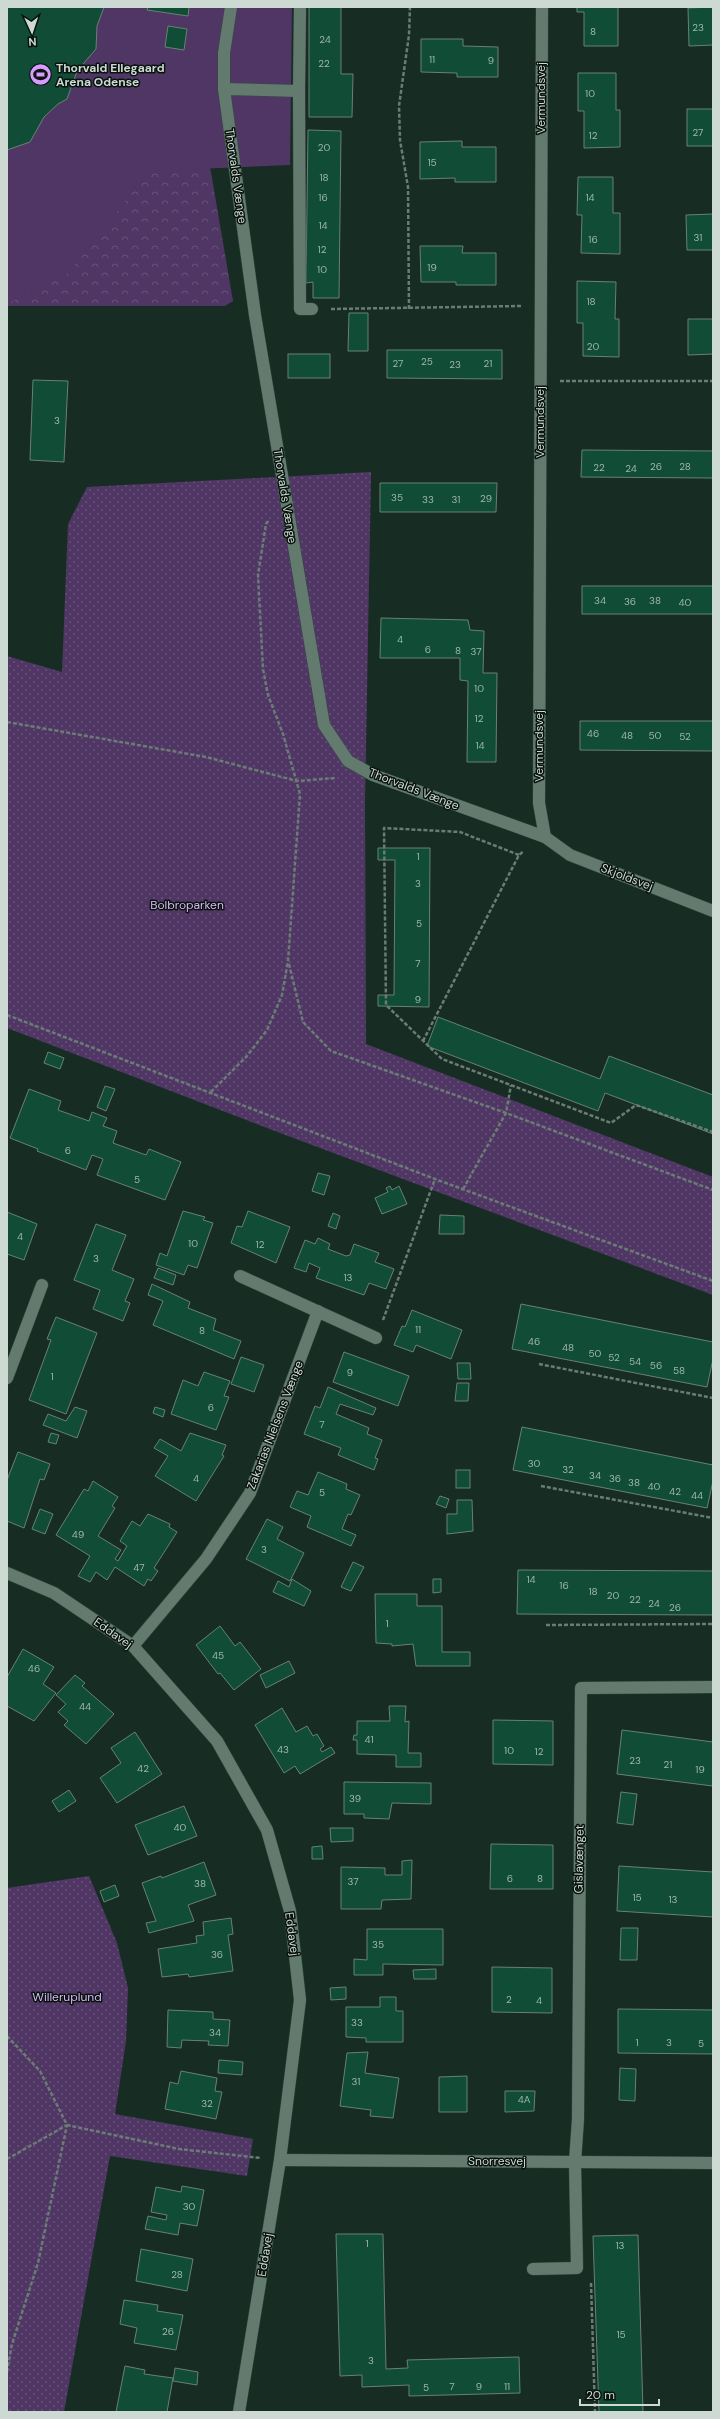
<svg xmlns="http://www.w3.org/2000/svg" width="720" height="2419" font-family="'DM Sans',sans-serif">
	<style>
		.forest { fill: url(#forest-crowns) }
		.park { fill: url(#park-dots) }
		.garden { fill: #503664 }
		.building { fill: #104c36; stroke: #688175 }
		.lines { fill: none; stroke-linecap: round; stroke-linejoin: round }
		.minor-casing { stroke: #364840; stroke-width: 13 }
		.path { stroke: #6a7c74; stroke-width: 2.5; stroke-dasharray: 4 2; stroke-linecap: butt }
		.minor { stroke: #637b6f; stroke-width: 12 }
		.labels { text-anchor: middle; stroke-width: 3; stroke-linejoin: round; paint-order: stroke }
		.number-label { font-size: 10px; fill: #9eb6ac }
		.poi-label { font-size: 12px; font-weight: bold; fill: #cddad3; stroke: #09130e; text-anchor: start }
		.street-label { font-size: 12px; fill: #cddad3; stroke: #09130e }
		.park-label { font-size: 12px; fill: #d9b7f7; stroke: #09130e }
	</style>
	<defs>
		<pattern id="forest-crowns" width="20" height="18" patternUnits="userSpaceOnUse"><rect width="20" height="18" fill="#503664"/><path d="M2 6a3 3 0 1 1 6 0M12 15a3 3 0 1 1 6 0" fill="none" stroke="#685279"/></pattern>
		<pattern id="park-dots" width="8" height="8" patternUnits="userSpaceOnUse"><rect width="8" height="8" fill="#503664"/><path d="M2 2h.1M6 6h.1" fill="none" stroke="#685279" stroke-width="1.8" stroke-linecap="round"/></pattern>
	</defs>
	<rect width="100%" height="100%" fill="#172d23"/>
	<path class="forest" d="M 194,73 L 233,301 L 225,306 L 7,306 L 7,273 Z"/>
	<g class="park">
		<path d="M 371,472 L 365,802 L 366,1044 L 713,1177 L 713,1295 L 288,1136 L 7,1028 L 7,656 L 62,672 L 68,524 L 87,487 Z"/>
		<path d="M 89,1876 L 117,1943 L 128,1988 L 126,2041 L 115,2114 L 253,2139 L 247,2176 L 110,2156 L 64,2412 L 7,2412 L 7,1888 Z"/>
	</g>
	<path class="garden" d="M 7,7 L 292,7 L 290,165 L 149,171 L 68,273 L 7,304 Z"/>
	<g class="building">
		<path d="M 7,7 L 104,7 L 97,26 L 96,49 L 77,71 L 67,99 L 58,104 L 44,117 L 30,142 L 7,150 Z"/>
		<path d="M 148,7 L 189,7 L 188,16 L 147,10 Z"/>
		<path d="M 309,7 L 341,7 L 341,74 L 353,74 L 352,117 L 309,117 Z"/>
		<path d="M 577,7 L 618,7 L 618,46 L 584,46 L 584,12 L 577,12 Z"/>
		<path d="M 713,7 L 713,45 L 689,46 L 688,8 Z"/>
		<path d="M 168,26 L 187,29 L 184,50 L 165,47 Z"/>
		<path d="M 421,39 L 463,39 L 463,46 L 498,47 L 498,77 L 457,77 L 457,73 L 421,72 Z"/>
		<path d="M 578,73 L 616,73 L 616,110 L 620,110 L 620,147 L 584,148 L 584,111 L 578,111 Z"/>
		<rect x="687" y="109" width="26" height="37"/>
		<path d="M 308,130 L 341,131 L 339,298 L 313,298 L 313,282 L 306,283 Z"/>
		<path d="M 462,141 L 462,147 L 496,147 L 496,182 L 455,182 L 455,178 L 420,179 L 420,142 Z"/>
		<path d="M 578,177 L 613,177 L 613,213 L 620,213 L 620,254 L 581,253 L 582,215 L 577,215 Z"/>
		<path d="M 713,214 L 713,250 L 687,250 L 686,215 Z"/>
		<path d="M 420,246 L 463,246 L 462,253 L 496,253 L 496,285 L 456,285 L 456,282 L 421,282 Z"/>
		<path d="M 577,281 L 616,282 L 615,319 L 619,319 L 619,357 L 583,356 L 583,323 L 577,323 Z"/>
		<path d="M 349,313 L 368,313 L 368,351 L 348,351 Z"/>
		<path d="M 688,319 L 713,319 L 713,354 L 688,355 Z"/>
		<path d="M 387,350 L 502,350 L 502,379 L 387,378 Z"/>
		<rect x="288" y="354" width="42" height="24"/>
		<path d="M 33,380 L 68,381 L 64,462 L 30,460 Z"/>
		<path d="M 582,450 L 713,451 L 713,478 L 581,477 Z"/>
		<path d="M 380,483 L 497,483 L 496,512 L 380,512 Z"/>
		<rect x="582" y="586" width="131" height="28"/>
		<path d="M 381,618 L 468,620 L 470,630 L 484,631 L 483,673 L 497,673 L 496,762 L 467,762 L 468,681 L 460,680 L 460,658 L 380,658 Z"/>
		<path d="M 580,721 L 713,721 L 713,751 L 580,750 Z"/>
		<path d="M 378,848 L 430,848 L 429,1007 L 378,1006 L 378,995 L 394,995 L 395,860 L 378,860 Z"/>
		<path d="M 438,1017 L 600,1079 L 609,1056 L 713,1095 L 713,1134 L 605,1093 L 598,1111 L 427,1046 Z"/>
		<path d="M 48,1052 L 64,1058 L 60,1069 L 44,1063 Z"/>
		<path d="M 105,1086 L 115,1089 L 106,1111 L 97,1107 Z"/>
		<path d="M 29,1089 L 61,1101 L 58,1110 L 89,1121 L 92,1112 L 107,1118 L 103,1126 L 117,1131 L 113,1143 L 146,1155 L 149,1149 L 181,1162 L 165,1200 L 97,1175 L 103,1159 L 92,1155 L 86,1170 L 37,1151 L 38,1149 L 10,1138 Z"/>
		<path d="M 318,1173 L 330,1176 L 324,1195 L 312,1191 Z"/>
		<path d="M 390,1186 L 392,1190 L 399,1186 L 407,1204 L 382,1214 L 375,1198 L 388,1192 L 386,1188 Z"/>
		<path d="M 183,1211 L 205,1217 L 203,1220 L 213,1223 L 197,1268 L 188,1265 L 184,1275 L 156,1265 L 160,1253 L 167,1256 Z"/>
		<path d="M 248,1211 L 290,1227 L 276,1263 L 231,1243 L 237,1226 L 242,1227 Z"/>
		<path d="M 7,1212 L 37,1224 L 24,1260 L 7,1254 Z"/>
		<path d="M 333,1213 L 340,1216 L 336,1229 L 328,1226 Z"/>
		<path d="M 440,1215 L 464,1216 L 464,1234 L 439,1234 Z"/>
		<path d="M 96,1224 L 126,1235 L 112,1270 L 134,1279 L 125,1301 L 130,1303 L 123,1321 L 93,1309 L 100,1290 L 74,1280 Z"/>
		<path d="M 318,1238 L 330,1244 L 328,1249 L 346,1256 L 350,1255 L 354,1244 L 379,1253 L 375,1262 L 394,1269 L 386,1289 L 369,1283 L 364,1295 L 316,1278 L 320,1268 L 309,1263 L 306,1272 L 294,1268 L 305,1240 L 315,1244 Z"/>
		<path d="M 158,1268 L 176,1275 L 173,1285 L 154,1278 Z"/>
		<path d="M 152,1284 L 190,1302 L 188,1308 L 216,1319 L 213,1330 L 241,1341 L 234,1359 L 153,1325 L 163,1301 L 148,1295 Z"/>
		<path d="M 521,1304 L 713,1342 L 713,1359 L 707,1387 L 512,1349 Z"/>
		<path d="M 412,1310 L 462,1330 L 451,1359 L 416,1345 L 413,1352 L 394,1345 L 402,1326 L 405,1327 Z"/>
		<path d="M 56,1317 L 97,1333 L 66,1414 L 29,1400 L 51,1340 L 47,1339 Z"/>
		<path d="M 344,1352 L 409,1376 L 398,1406 L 333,1382 Z"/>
		<path d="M 241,1357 L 264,1365 L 254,1392 L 231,1384 Z"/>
		<path d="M 457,1363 L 470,1363 L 471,1379 L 458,1379 Z"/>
		<path d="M 204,1372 L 230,1381 L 224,1396 L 229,1397 L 216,1430 L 171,1414 L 183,1380 L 198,1386 Z"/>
		<path d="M 457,1383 L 469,1383 L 468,1401 L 455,1401 Z"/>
		<path d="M 328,1387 L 376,1408 L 373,1415 L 340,1404 L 336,1414 L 369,1428 L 367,1434 L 382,1440 L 375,1458 L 378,1459 L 374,1470 L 338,1455 L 341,1448 L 304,1434 L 315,1406 L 320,1408 Z"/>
		<path d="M 75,1407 L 87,1411 L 77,1438 L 43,1425 L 48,1414 L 66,1421 Z"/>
		<path d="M 155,1407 L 165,1410 L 163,1417 L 153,1413 Z"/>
		<path d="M 522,1427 L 713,1465 L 713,1481 L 707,1508 L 513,1470 Z"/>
		<path d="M 51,1433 L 59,1435 L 56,1444 L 48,1442 Z"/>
		<path d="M 190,1433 L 226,1445 L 222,1455 L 224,1456 L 196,1501 L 155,1476 L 168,1456 L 154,1448 L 160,1439 L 181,1451 Z"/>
		<path d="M 18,1452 L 50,1464 L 44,1480 L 40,1479 L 24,1528 L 7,1521 L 7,1480 Z"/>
		<rect x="456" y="1470" width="14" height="18"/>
		<path d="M 318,1472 L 347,1484 L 346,1489 L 360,1495 L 351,1515 L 348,1514 L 342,1529 L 356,1535 L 351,1546 L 307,1527 L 311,1516 L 290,1507 L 297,1491 L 308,1495 Z"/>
		<path d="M 93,1481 L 118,1497 L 112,1506 L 115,1508 L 98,1536 L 121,1550 L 115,1559 L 118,1561 L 127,1546 L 120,1541 L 132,1521 L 140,1526 L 148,1514 L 170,1524 L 169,1527 L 177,1532 L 154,1568 L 158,1571 L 151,1581 L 148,1579 L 144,1586 L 115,1567 L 107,1580 L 96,1572 L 90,1582 L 78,1576 L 90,1556 L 56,1535 L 84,1489 L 88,1491 Z"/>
		<path d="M 440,1496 L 449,1499 L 446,1508 L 436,1504 Z"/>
		<path d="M 457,1500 L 472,1500 L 473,1531 L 447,1534 L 447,1514 L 457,1514 Z"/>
		<path d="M 40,1509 L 53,1514 L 45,1534 L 32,1529 Z"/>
		<path d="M 267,1519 L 283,1527 L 277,1539 L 304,1553 L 290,1581 L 246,1559 Z"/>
		<path d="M 353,1562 L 364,1567 L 351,1591 L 341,1587 Z"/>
		<path d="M 518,1570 L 713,1571 L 713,1615 L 517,1614 Z"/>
		<path d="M 292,1579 L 311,1591 L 304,1606 L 273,1592 L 278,1581 L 289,1587 Z"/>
		<path d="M 433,1579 L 441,1579 L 441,1592 L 433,1593 Z"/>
		<path d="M 375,1594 L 417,1594 L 417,1606 L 442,1606 L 442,1652 L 470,1652 L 470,1666 L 416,1666 L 413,1644 L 392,1646 L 392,1644 L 376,1643 Z"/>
		<path d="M 220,1626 L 235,1646 L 240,1642 L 261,1669 L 234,1690 L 220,1673 L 218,1674 L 196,1645 Z"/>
		<path d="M 23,1649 L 54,1667 L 43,1684 L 56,1693 L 34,1721 L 7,1706 L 7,1677 Z"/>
		<path d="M 289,1661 L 295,1673 L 266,1688 L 260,1675 Z"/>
		<path d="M 75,1675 L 85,1683 L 82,1686 L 114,1714 L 86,1744 L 64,1725 L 68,1721 L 58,1712 L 66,1704 L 56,1695 Z"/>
		<path d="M 389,1706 L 406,1706 L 405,1722 L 409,1721 L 408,1753 L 421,1753 L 421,1767 L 396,1767 L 396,1755 L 357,1754 L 357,1740 L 353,1740 L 354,1735 L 357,1735 L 357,1721 L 390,1721 Z"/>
		<path d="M 282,1708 L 296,1732 L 307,1726 L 313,1736 L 317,1734 L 324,1746 L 320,1749 L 322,1752 L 331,1747 L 335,1753 L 300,1774 L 295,1766 L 284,1773 L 255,1725 Z"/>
		<path d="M 493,1720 L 553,1721 L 553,1765 L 493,1764 Z"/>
		<path d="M 622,1730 L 713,1742 L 713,1786 L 617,1774 Z"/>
		<path d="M 135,1732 L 162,1774 L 117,1803 L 100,1778 L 121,1763 L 111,1748 Z"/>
		<path d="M 344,1782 L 431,1783 L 431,1804 L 392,1803 L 389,1819 L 364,1818 L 364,1814 L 344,1814 Z"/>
		<path d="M 69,1790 L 76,1801 L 59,1812 L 52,1801 Z"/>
		<path d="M 621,1792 L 637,1794 L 633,1825 L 617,1823 Z"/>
		<path d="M 184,1806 L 197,1836 L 148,1855 L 135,1825 Z"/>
		<path d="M 330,1828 L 353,1828 L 353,1841 L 331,1842 Z"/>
		<path d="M 491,1844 L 553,1845 L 553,1889 L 490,1889 Z"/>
		<path d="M 322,1846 L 323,1859 L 312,1859 L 312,1847 Z"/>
		<path d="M 412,1860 L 411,1899 L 382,1900 L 381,1909 L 341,1909 L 341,1867 L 385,1868 L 385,1875 L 402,1875 L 402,1861 Z"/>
		<path d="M 204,1862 L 216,1895 L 188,1905 L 194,1921 L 149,1933 L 146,1923 L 156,1921 L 142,1883 L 161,1876 L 162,1878 Z"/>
		<path d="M 619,1866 L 713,1872 L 713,1917 L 617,1911 Z"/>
		<path d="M 115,1885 L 119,1896 L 104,1902 L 100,1891 Z"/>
		<path d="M 231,1918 L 233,1934 L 228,1935 L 233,1971 L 189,1977 L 188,1974 L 162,1977 L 158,1949 L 197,1943 L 196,1936 L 204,1935 L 203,1922 Z"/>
		<path d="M 621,1928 L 638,1928 L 637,1960 L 620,1960 Z"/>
		<path d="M 367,1929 L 443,1929 L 443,1965 L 383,1964 L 383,1975 L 354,1975 L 354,1959 L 367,1960 Z"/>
		<path d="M 492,1967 L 552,1968 L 552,2013 L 492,2012 Z"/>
		<path d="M 436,1969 L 436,1979 L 414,1979 L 413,1970 Z"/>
		<path d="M 346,1987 L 346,1999 L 331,2000 L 330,1988 Z"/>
		<path d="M 380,1997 L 396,1997 L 396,2011 L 403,2011 L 403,2042 L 366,2042 L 366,2038 L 346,2037 L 346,2007 L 380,2007 Z"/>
		<path d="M 618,2009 L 713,2010 L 713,2054 L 618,2053 Z"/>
		<path d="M 168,2010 L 213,2012 L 213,2019 L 230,2020 L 228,2046 L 208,2045 L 209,2041 L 182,2040 L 181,2048 L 167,2047 Z"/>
		<path d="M 368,2052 L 365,2073 L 399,2078 L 393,2118 L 370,2116 L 371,2110 L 340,2106 L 347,2053 Z"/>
		<path d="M 219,2060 L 243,2062 L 242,2075 L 218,2073 Z"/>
		<path d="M 620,2068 L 636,2069 L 635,2101 L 619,2100 Z"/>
		<path d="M 181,2071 L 217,2078 L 215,2091 L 222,2092 L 216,2119 L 165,2109 L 170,2082 L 178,2084 Z"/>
		<path d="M 467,2076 L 467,2112 L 439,2112 L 439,2077 Z"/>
		<path d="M 505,2091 L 535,2091 L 534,2111 L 505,2112 Z"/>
		<path d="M 182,2186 L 204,2190 L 197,2226 L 180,2223 L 178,2235 L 145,2229 L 148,2216 L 166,2220 L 167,2215 L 151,2212 L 156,2187 L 181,2192 Z"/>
		<path d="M 336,2234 L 383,2234 L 386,2369 L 408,2368 L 407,2360 L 519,2357 L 520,2393 L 409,2396 L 409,2385 L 362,2387 L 362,2375 L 340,2376 Z"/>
		<path d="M 638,2235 L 643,2412 L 599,2412 L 593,2236 Z"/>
		<path d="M 141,2249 L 193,2259 L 187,2291 L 136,2281 Z"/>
		<path d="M 124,2300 L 158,2305 L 157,2311 L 183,2315 L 176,2350 L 134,2343 L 137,2328 L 120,2324 Z"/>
		<path d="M 125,2366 L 145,2370 L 144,2374 L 173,2378 L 167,2412 L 116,2412 Z"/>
		<path d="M 175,2368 L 198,2372 L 197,2385 L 173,2381 Z"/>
	</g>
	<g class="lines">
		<defs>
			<g id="minor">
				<path d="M 300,7 L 299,91 L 224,89 L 255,315 L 324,725 L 348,761 L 373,775 L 545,837 L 570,855 L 713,911"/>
				<path d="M 542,7 L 539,803 L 545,837"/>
				<path d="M 224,89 L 224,53 L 231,7"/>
				<path d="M 299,91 L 300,309 L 312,309"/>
				<path d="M 240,1276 L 376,1338"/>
				<path d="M 7,1378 L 42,1285"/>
				<path d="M 7,1573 L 54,1593 L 133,1646 L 217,1741 L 267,1830 L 290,1911 L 300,2000 L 280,2160 L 239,2412"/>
				<path d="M 133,1646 L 206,1559 L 250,1493 L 318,1311"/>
				<path d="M 280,2160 L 713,2163"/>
				<path d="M 533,2269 L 577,2268 L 575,2162 L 578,2119 L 581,1688 L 713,1687"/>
			</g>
		</defs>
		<use href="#minor" class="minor-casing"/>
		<g class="path">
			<path d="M 331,309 L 522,306"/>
			<path d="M 409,309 L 408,187 L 400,140 L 399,106 L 409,35 L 410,7"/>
			<path d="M 560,381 L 713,381"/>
			<path d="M 7,722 L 206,757 L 297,781 L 336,778"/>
			<path d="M 519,855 L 460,832 L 384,828 L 386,1005 L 442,1059 L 611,1123 L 636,1105 L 713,1132"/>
			<path d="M 289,964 L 303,1022 L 331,1051 L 506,1113 L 713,1190"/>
			<path d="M 7,1015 L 435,1179 L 713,1281"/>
			<path d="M 423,1041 L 519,855 L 524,851"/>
			<path d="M 211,1092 L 247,1056 L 267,1030 L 282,995 L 288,961 L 300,794 L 283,734 L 268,695 L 263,669 L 258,575 L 266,524 L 269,520"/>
			<path d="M 463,1189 L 506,1113 L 511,1085"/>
			<path d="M 383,1320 L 435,1179"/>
			<path d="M 539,1364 L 713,1398"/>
			<path d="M 541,1486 L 713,1518"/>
			<path d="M 546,1625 L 713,1624"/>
			<path d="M 7,2036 L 40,2071 L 67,2125 L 179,2149 L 261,2158"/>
			<path d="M 7,2159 L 67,2125"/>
			<path d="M 591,2283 L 595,2412"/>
			<path d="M 7,2372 L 12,2344 L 38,2263 L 67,2125"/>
		</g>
		<use href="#minor" class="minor"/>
	</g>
	<defs>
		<symbol id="stadium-disc" viewBox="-11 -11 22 22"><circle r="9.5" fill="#d29dfd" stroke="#09130e"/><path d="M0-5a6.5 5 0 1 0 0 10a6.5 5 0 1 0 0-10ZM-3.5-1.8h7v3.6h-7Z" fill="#111"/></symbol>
	</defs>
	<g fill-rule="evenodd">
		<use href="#stadium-disc" x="28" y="62" width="25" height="25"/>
	</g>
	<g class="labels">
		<g class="number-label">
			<text x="698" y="31">23</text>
			<text x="593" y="35">8</text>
			<text x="325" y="43">24</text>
			<text x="432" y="63">11</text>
			<text x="491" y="64">9</text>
			<text x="324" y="67">22</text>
			<text x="590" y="97">10</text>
			<text x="698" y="136">27</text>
			<text x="593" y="139">12</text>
			<text x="324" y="151">20</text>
			<text x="432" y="166">15</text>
			<text x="324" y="181">18</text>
			<text x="323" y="201">16</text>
			<text x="590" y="201">14</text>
			<text x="323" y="229">14</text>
			<text x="698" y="241">31</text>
			<text x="593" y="243">16</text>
			<text x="322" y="253">12</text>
			<text x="432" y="271">19</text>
			<text x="322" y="273">10</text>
			<text x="591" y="305">18</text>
			<text x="593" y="350">20</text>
			<text x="427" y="365">25</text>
			<text x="398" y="367">27</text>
			<text x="488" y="367">21</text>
			<text x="455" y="368">23</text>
			<text x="57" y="424">3</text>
			<text x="656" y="470">26</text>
			<text x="685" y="470">28</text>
			<text x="599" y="471">22</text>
			<text x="631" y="472">24</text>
			<text x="397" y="501">35</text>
			<text x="486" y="502">29</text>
			<text x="428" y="503">33</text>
			<text x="456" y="503">31</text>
			<text x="600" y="604">34</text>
			<text x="655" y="604">38</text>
			<text x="630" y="605">36</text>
			<text x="685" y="606">40</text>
			<text x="400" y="643">4</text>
			<text x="428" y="653">6</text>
			<text x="458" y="654">8</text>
			<text x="476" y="655">37</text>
			<text x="479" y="692">10</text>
			<text x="479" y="722">12</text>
			<text x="593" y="737">46</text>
			<text x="627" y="739">48</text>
			<text x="655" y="739">50</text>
			<text x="685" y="740">52</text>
			<text x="480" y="749">14</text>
			<text x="418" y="860">1</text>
			<text x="418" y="887">3</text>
			<text x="419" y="927">5</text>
			<text x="418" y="967">7</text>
			<text x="418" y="1003">9</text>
			<text x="68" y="1154">6</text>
			<text x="137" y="1183">5</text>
			<text x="20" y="1240">4</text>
			<text x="193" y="1247">10</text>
			<text x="260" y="1248">12</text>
			<text x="96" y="1262">3</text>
			<text x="348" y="1281">13</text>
			<text x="418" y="1333">11</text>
			<text x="202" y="1334">8</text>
			<text x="534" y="1345">46</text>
			<text x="568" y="1351">48</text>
			<text x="595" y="1357">50</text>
			<text x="614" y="1361">52</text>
			<text x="635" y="1365">54</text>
			<text x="656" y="1369">56</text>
			<text x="679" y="1374">58</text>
			<text x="350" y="1376">9</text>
			<text x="52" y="1380">1</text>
			<text x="211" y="1411">6</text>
			<text x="322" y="1428">7</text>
			<text x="534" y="1467">30</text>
			<text x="568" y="1473">32</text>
			<text x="595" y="1479">34</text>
			<text x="196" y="1482">4</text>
			<text x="615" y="1482">36</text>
			<text x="634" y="1486">38</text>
			<text x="654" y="1490">40</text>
			<text x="675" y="1495">42</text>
			<text x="322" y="1496">5</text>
			<text x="697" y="1499">44</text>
			<text x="78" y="1538">49</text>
			<text x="264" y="1553">3</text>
			<text x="139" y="1571">47</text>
			<text x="531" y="1583">14</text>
			<text x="564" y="1589">16</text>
			<text x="593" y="1595">18</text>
			<text x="613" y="1599">20</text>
			<text x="635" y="1603">22</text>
			<text x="654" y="1607">24</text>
			<text x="675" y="1611">26</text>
			<text x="387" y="1627">1</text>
			<text x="218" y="1659">45</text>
			<text x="34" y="1672">46</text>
			<text x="85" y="1710">44</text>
			<text x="369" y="1743">41</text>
			<text x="283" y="1753">43</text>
			<text x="509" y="1754">10</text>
			<text x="539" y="1755">12</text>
			<text x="635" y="1764">23</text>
			<text x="668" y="1768">21</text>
			<text x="143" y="1772">42</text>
			<text x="700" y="1773">19</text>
			<text x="355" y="1802">39</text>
			<text x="180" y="1831">40</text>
			<text x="510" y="1882">6</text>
			<text x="540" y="1882">8</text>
			<text x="353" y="1885">37</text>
			<text x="200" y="1887">38</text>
			<text x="637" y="1901">15</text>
			<text x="673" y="1903">13</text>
			<text x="378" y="1948">35</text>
			<text x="217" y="1958">36</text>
			<text x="509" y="2003">2</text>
			<text x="539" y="2004">4</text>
			<text x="357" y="2026">33</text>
			<text x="215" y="2036">34</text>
			<text x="637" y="2046">1</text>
			<text x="669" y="2046">3</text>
			<text x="701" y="2047">5</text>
			<text x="356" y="2085">31</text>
			<text x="524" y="2103">4A</text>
			<text x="207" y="2107">32</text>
			<text x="189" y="2210">30</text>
			<text x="367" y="2247">1</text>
			<text x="620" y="2249">13</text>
			<text x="177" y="2278">28</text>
			<text x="168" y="2335">26</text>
			<text x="621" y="2338">15</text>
			<text x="371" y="2364">3</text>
			<text x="452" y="2390">7</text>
			<text x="479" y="2390">9</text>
			<text x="507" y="2390">11</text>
			<text x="426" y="2391">5</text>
		</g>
		<g class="poi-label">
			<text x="56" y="72">Thorvald Ellegaard<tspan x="56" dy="14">Arena Odense</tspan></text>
		</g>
		<g class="street-label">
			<text transform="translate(541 98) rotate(-90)" y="4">Vermundsvej</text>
			<text transform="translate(236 176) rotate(82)" y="4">Thorvalds Vænge</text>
			<text transform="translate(540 422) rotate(-90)" y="4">Vermundsvej</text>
			<text transform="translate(285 496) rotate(81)" y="4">Thorvalds Vænge</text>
			<text transform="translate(539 746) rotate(-90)" y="4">Vermundsvej</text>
			<text transform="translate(414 789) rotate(21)" y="4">Thorvalds Vænge</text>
			<text transform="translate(627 877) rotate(21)" y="4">Skjoldsvej</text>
			<text transform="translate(275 1425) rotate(-69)" y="4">Zakarias Nielsens Vænge</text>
			<text transform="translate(113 1633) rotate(35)" y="4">Eddavej</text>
			<text transform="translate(579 1859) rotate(-89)" y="4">Gislavænget</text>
			<text transform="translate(292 1934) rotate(82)" y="4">Eddavej</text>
			<text x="497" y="2165">Snorresvej</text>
			<text transform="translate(265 2255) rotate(-81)" y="4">Eddavej</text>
		</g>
		<g class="park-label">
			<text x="187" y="909">Bolbroparken</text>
			<text x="67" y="2001">Willeruplund</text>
		</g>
	</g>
	<rect width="720" height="2419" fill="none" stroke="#cddad3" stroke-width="16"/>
	<g transform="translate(32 32) rotate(177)" stroke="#09130e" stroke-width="3" paint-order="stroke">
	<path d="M0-3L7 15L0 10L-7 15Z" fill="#cddad3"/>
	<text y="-6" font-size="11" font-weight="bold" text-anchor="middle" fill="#cddad3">N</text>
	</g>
	<path d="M580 2399v6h79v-6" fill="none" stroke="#cddad3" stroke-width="2"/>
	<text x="586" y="2399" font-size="12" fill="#cddad3" stroke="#09130e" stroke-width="3" paint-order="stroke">20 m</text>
</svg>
